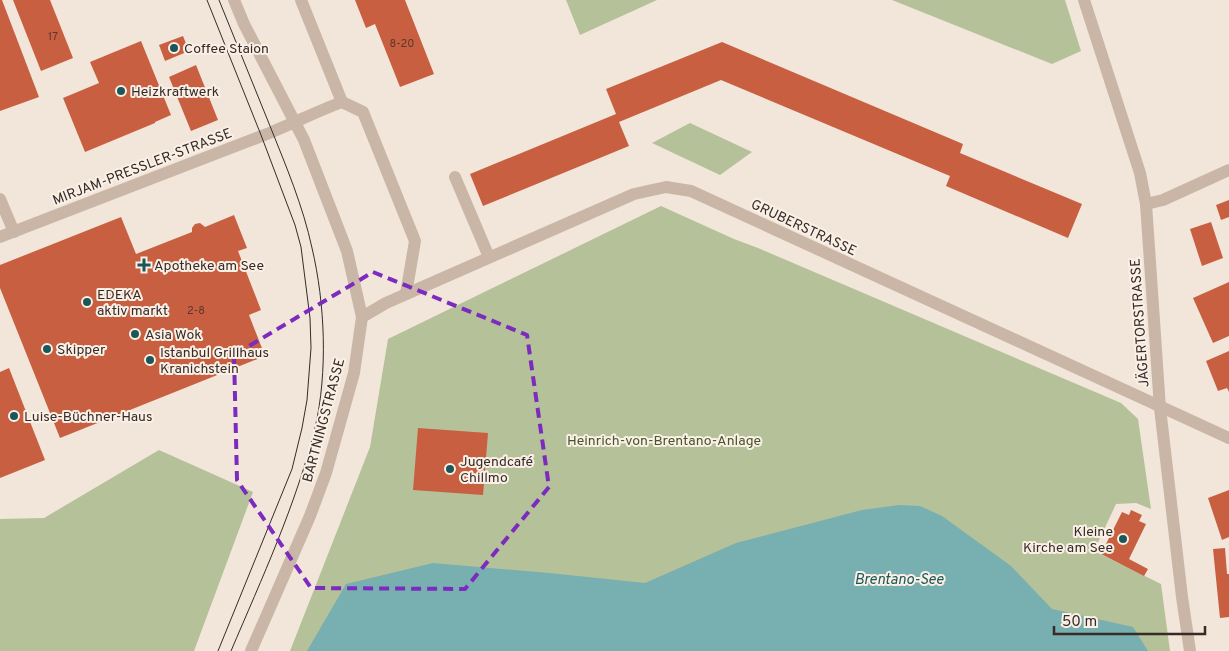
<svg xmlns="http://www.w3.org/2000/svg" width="1229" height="651" font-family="Overpass,sans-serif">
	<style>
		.green { fill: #b5c199 }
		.water { fill: #78afb0 }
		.building { fill: #c95f41 }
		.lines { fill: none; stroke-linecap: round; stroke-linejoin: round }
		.minor { stroke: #cab6a6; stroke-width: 12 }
		.tram { stroke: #362b27; stroke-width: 1 }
		.marked { fill: none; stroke: #7b2cbf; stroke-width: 4; stroke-dasharray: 10 6; stroke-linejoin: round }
		.poi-dot { fill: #1b5659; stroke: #faf0e6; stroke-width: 2 }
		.labels { text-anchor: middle; stroke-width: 4; stroke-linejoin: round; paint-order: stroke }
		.number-label { font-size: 11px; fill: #5b382e }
		.poi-label { font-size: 14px; fill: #362b27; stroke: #faf0e6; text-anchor: start }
		.street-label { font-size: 14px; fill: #362b27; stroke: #faf0e6 }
		.park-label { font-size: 14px; fill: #46552a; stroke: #faf0e6 }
		.water-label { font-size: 15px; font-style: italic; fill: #1b5659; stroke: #faf0e6 }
	</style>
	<rect width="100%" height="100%" fill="#f2e6da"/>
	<g class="green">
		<path d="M 566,0 L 657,0 L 580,35 Z"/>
		<path d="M 892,0 L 1065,0 L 1081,51 L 1052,64 Z"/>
		<path d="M 690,123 L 752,152 L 720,175 L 652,143 Z"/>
		<path d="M 661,206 L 734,239 L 758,248 L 1121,403 L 1138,419 L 1151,509 L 1136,503 L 1116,504 L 1094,551 L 1161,584 L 1170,651 L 290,651 L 370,447 L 388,339 Z"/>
		<path d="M 159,450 L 253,492 L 194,651 L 0,651 L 0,519 L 44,518 Z"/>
	</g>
	<path class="water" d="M 899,505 L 920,506 L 942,516 L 1011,566 L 1052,609 L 1133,627 L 1148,651 L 307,651 L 346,584 L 433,563 L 549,573 L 645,583 L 736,543 L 862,510 Z"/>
	<g class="building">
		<path d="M 0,0 L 2,0 L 39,97 L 0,111 Z"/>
		<path d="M 13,0 L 50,0 L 73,58 L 41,71 Z"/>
		<path d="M 355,0 L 405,0 L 434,74 L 400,87 L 375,24 L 366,28 Z"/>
		<path d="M 183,36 L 189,51 L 165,61 L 159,45 Z"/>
		<path d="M 141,41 L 171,115 L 155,122 L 155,123 L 85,152 L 63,98 L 99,83 L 90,62 Z"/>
		<path d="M 722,42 L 963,144 L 960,153 L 1082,204 L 1068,238 L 946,186 L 950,176 L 721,80 L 619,122 L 629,146 L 483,206 L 470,174 L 616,114 L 606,89 Z"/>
		<path d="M 196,65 L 218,120 L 191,131 L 169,77 Z"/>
		<path d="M 1229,200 L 1229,217 L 1221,220 L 1216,205 Z"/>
		<path d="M 234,215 L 247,248 L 238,251 L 261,310 L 249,315 L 265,356 L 60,438 L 0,288 L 0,265 L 121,217 L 136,254 L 192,232 L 192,228 L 195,224 L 200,223 L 205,227 Z"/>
		<path d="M 1211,222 L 1223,258 L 1202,266 L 1190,229 Z"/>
		<path d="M 1229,282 L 1229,336 L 1213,343 L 1193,298 Z"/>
		<path d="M 1229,351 L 1229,392 L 1227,388 L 1218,391 L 1206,361 Z"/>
		<path d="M 9,368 L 45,460 L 0,478 L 0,372 Z"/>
		<path d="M 418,428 L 488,433 L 483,495 L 413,490 Z"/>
		<path d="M 1229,490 L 1229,537 L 1222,540 L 1208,498 Z"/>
		<path d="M 1131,510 L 1142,515 L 1139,521 L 1146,524 L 1129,559 L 1148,569 L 1144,576 L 1101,554 L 1122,512 L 1129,515 Z"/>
		<path d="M 1225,548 L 1227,574 L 1229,574 L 1229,617 L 1220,618 L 1213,549 Z"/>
	</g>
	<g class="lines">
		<g class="minor">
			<path d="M 234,0 L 244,24 L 304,140 L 347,251 L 362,317 L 354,373 L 326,473 L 310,516 L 251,651"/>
			<path d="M 301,0 L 342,102 L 363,112 L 415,241 L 406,294"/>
			<path d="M 1084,0 L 1140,173 L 1146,204 L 1160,408 L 1182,597 L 1190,651"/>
			<path d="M 455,177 L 489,257"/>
			<path d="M 0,199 L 14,232"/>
			<path d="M 1146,204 L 1163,200 L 1229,170"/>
			<path d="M 0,237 L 272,132 C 296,122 318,111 342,102"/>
			<path d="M 362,317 L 386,303 L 634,194 L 666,187 L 691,191 L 1229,438"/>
		</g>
		<g class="tram">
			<path d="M 207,0 L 261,135 L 295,225 L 301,247 L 310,318 L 311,348 L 307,400 L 302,428 L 292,469 L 218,651"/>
			<path d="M 219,0 C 236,42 253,84 270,126 C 286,166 303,206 312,248 C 325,303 328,372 315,428 C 296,505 262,578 231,651"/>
		</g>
	</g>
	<path class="marked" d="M 373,272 L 527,335 L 549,487 L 465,589 L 311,588 L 237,480 L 234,355 Z"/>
	<g class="poi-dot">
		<circle cx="174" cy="48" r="5"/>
		<circle cx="121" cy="91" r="5"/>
		<path d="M141.5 257.5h5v5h5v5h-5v5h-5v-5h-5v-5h5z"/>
		<circle cx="87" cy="302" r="5"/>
		<circle cx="135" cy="334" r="5"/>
		<circle cx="47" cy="349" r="5"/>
		<circle cx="150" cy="360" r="5"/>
		<circle cx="14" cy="416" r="5"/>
		<circle cx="450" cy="469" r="5"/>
		<circle cx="1123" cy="539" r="5"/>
	</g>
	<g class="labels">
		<g class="number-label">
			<text x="53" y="40">17</text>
			<text x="402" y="47">8-20</text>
			<text x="196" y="314">2-8</text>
		</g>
		<g class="poi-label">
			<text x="184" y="53">Coffee Staion</text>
			<text x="131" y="96">Heizkraftwerk</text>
			<text x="154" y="270">Apotheke am See</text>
			<text x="97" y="299">EDEKA<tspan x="97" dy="16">aktiv markt</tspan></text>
			<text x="145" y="339">Asia Wok</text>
			<text x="57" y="354">Skipper</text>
			<text x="160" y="357">Istanbul Grillhaus<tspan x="160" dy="16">Kranichstein</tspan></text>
			<text x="24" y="421">Luise-Büchner-Haus</text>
			<text x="460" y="466">Jugendcafé<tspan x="460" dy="16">Chillmo</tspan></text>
			<text x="1113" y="536" text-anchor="end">Kleine<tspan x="1113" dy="16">Kirche am See</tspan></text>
		</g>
		<g class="street-label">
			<text transform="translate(142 166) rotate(-21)" y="5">MIRJAM-PRESSLER-STRASSE</text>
			<text transform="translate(804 227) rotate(25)" y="5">GRUBERSTRASSE</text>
			<text transform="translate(1139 323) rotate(-94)" y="5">JÄGERTORSTRASSE</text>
			<text transform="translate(323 420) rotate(-75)" y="5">BARTNINGSTRASSE</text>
		</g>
		<g class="park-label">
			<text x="664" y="445">Heinrich-von-Brentano-Anlage</text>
		</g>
		<g class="water-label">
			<text x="899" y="584">Brentano-See</text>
		</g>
	</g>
	<path d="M1054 626v8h151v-8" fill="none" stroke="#362b27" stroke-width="2.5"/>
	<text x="1062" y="626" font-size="15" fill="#362b27" stroke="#faf0e6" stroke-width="4" paint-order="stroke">50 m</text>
</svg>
